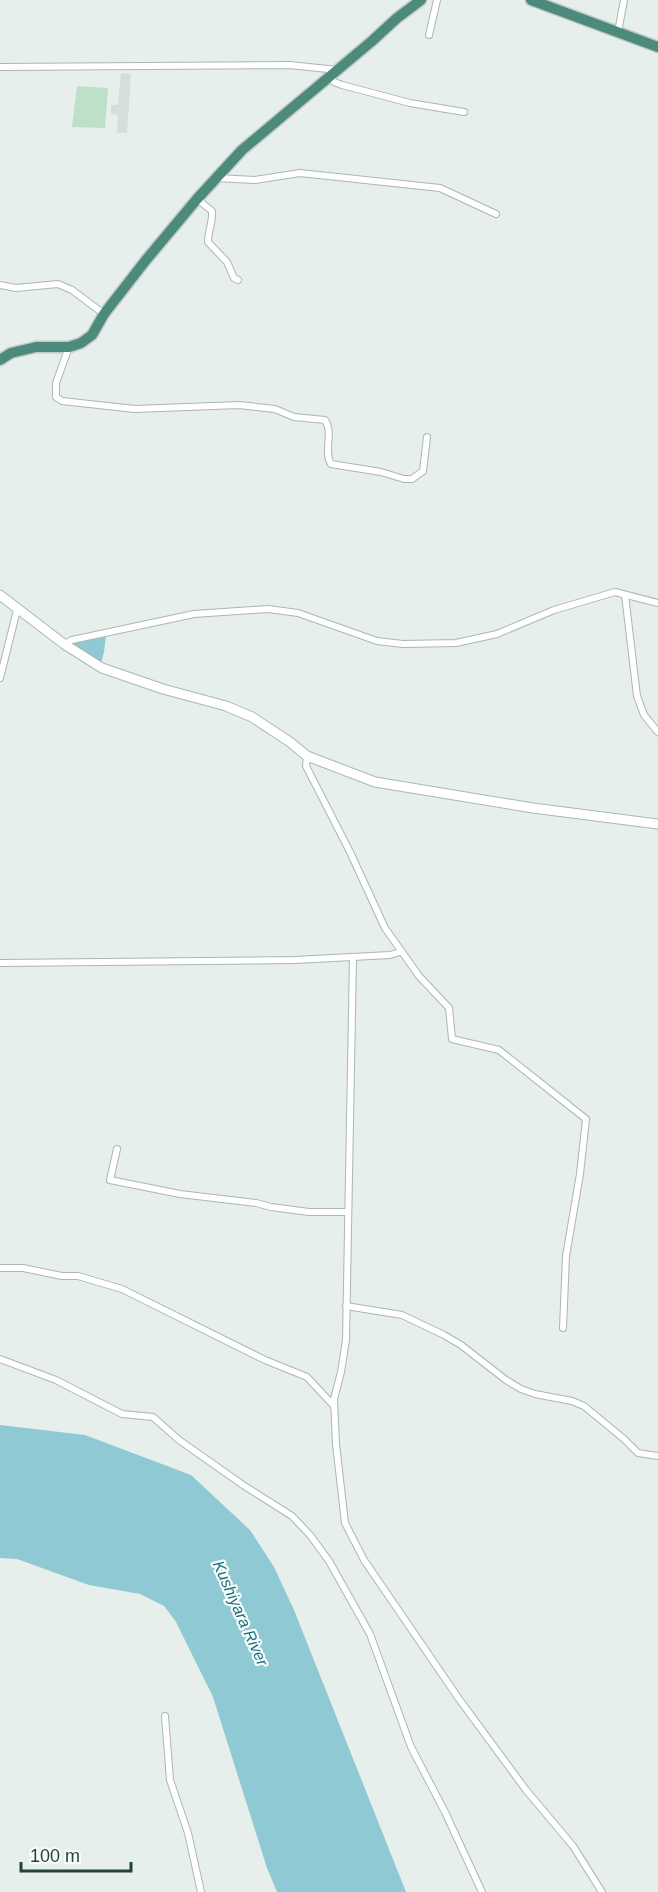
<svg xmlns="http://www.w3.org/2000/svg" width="658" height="1892" font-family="Helvetica,sans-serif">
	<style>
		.built { fill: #d4dfda }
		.green { fill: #bfe0c8 }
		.water { fill: #8ec9d4 }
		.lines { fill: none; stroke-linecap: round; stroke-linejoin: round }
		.minor-casing { stroke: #a8b8b2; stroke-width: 8 }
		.secondary-casing { stroke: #a4bbb3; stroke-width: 11 }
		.trunk-casing { stroke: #c2cac8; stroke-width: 13 }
		.minor { stroke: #fff; stroke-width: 6 }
		.secondary { stroke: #fff; stroke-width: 9 }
		.trunk { stroke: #4c8a7c; stroke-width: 10 }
		.labels { text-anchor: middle; stroke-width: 4.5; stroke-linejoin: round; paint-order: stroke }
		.water-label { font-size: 16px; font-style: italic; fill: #1c6f80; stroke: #f7fbf9 }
	</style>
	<rect width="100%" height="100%" fill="#e6efeb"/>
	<path class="built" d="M 121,73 L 131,74 L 127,133 L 117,133 L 118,115 L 111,114 L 111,105 L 118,105 Z"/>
	<path class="green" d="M 77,86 L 108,88 L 105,128 L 72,127 Z"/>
	<g class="water">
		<path d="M 106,635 L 104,652 L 101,663 L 69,644 L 71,642 Z"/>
		<path d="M 0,1425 L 85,1435 L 191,1475 L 250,1530 L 274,1567 L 294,1610 L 406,1892 L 277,1892 L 267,1868 L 213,1697 L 176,1622 L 164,1606 L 140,1594 L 89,1585 L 17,1559 L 0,1558 Z"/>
	</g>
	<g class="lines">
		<defs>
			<g id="minor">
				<path d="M 618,32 L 624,0"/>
				<path d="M 429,35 L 437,0"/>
				<path d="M 0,67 L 290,65 L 337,70"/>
				<path d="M 331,76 L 334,82 L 342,85 L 410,103 L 464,112"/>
				<path d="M 216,178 L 255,180 L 300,173 L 440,188 L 496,214"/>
				<path d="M 197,199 L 212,211 C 213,222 208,231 208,242 L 227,262 L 234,278 L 238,280"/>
				<path d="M 0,285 L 16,288 L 58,284 L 72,290 L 104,314"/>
				<path d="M 69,347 L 56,383 L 56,397 L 62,401 L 135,409 L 239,405 L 275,409 L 294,417 L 325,420 C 334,433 323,452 331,464 L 381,472 L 404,479 L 412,479 L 423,471 L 427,437"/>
				<path d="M 625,595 L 637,696 L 644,715 L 658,732"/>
				<path d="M 64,644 L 72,640 L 194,614 L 268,609 L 298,613 L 377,641 L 403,644 L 456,643 L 497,634 L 554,610 L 615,592 L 658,603"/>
				<path d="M 0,678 L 17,610"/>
				<path d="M 307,756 L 306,766 L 350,852 L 385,928 L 419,976 L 449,1008 L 452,1039 L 499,1050 L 586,1119 L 580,1174 L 566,1256 L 563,1328"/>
				<path d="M 353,957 L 346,1340 L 341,1372 L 334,1399 L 336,1444 L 345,1523 L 364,1560 L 459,1699 L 526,1790 L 573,1846 L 602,1892"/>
				<path d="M 0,963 L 295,960 L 390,955 L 400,952"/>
				<path d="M 117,1149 L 110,1180 L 180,1194 L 256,1203 L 271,1207 L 309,1212 L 348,1212"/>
				<path d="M 0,1268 L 23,1268 L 62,1276 L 78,1276 L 122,1289 L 265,1360 L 307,1377 L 334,1406"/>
				<path d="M 346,1306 L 402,1315 L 444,1335 L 461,1345 L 506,1380 L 521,1389 L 535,1394 L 572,1401 L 584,1406 L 624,1439 L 638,1453 L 658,1456"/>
				<path d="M 0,1359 L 56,1380 L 122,1414 L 153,1417 L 179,1440 L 243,1485 L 292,1516 L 310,1535 L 329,1561 L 370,1634 L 411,1747 L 445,1812 L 482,1892"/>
				<path d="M 165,1716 L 170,1780 L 188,1833 L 201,1892"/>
			</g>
			<path id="secondary" d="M 0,595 L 64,644 L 102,668 L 163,689 L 226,706 L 252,717 L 290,742 L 307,756 L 375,782 L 533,808 L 658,824"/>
			<g id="trunk">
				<path d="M 531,0 L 658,47"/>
				<path d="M 0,360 L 11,353 L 36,347 L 69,347 L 81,343 L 92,335 L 104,314 L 146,260 L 197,199 L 242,150 L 372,41 L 397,18 L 421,0"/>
			</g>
		</defs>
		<use href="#minor" class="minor-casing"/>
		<use href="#secondary" class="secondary-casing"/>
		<use href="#trunk" class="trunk-casing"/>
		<use href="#minor" class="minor"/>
		<use href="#secondary" class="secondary"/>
		<use href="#trunk" class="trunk"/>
	</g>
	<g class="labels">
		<g class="water-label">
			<text transform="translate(241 1613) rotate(66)" y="6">Kushiyara River</text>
		</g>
	</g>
	<path d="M21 1862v9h110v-9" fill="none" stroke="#24423a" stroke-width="3"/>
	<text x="30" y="1862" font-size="18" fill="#24423a" stroke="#f7fbf9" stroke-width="4.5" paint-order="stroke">100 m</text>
</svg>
